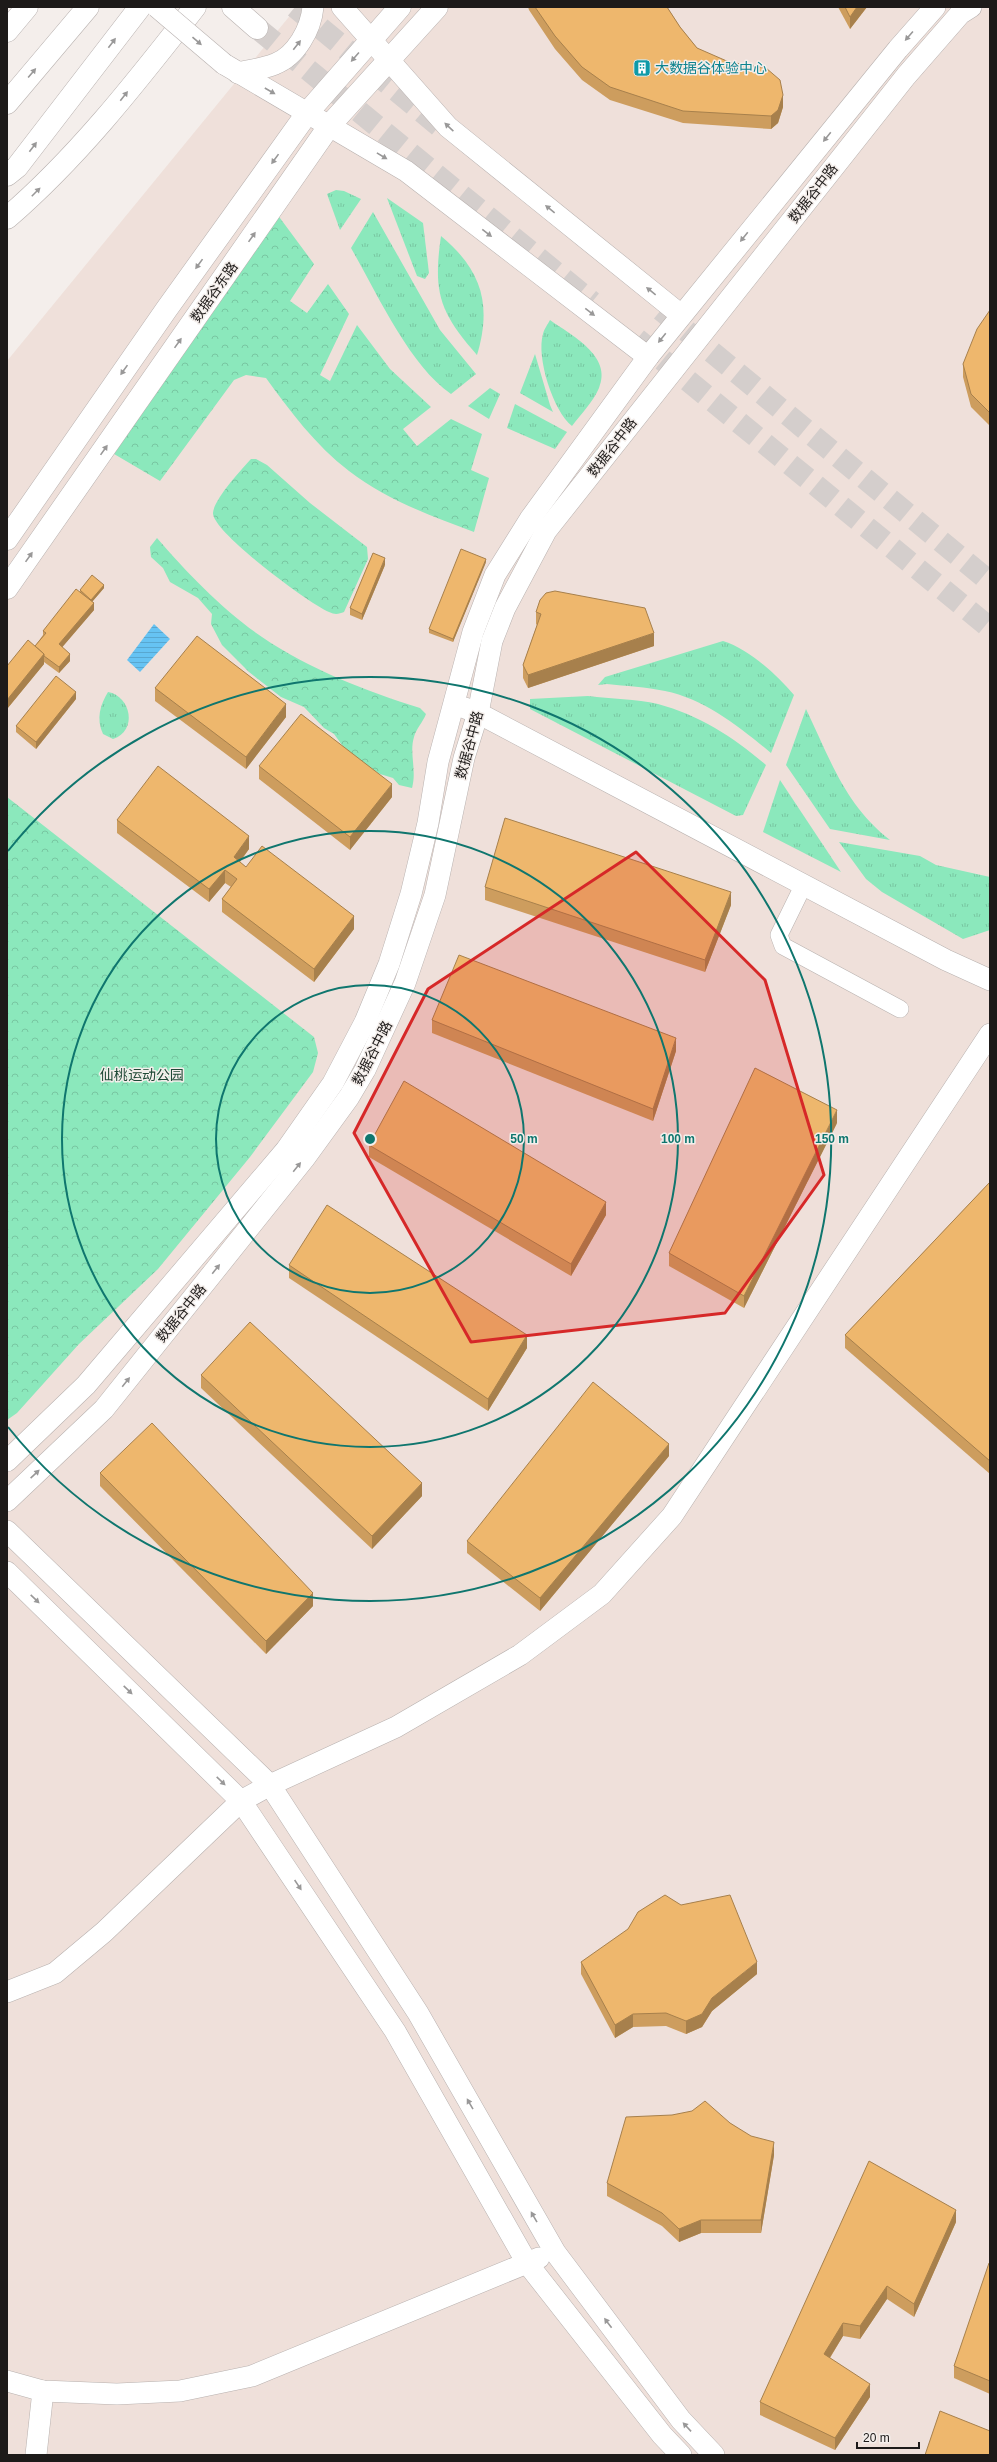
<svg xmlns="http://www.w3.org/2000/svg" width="997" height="2462" font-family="Arial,'Noto Sans SC',sans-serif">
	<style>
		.built { fill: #efe0da }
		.grass { fill: url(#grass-tufts) }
		.forest { fill: url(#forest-crowns) }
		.water { fill: url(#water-rules) }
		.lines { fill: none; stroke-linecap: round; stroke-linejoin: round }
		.primary-tunnel { stroke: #d4cecc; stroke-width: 22; stroke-dasharray: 22 11; stroke-linecap: butt }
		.minor-casing { stroke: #b8b1af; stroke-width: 18 }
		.tertiary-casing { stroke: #b8b1af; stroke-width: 22 }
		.secondary-casing { stroke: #b8b1af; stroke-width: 23 }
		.primary-casing { stroke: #b8b1af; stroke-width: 23 }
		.trunk-casing { stroke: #b8b1af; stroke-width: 23 }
		.minor { stroke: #fff; stroke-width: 17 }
		.tertiary { stroke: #fff; stroke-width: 21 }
		.secondary { stroke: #fff; stroke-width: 22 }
		.primary { stroke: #fff; stroke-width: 22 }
		.trunk { stroke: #fff; stroke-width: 22 }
		.tertiary-bridge-casing { stroke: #b8b1af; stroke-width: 22; stroke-linecap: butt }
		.tertiary-bridge { stroke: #fff; stroke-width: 21 }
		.wall { fill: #cd9d5e }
		.shaded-wall { fill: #a7804c }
		.building { fill: #eeb76d; stroke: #a7804c }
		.oneway { fill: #999898 }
		.marked { fill: #d62828; fill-opacity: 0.2; stroke: #d62828; stroke-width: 3; stroke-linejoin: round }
		.ring { fill: none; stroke: #0f766e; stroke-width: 2 }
		.labels { text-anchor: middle; stroke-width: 3; stroke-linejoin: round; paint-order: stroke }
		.culture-label { font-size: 14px; fill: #0d838f; stroke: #f4eeeb; text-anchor: start }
		.street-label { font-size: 14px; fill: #1d1a19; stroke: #f4eeeb }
		.park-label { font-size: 14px; fill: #1f4936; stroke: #f4eeeb }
		.centre { fill: #0f766e; stroke: #f4eeeb; stroke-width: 2 }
		.ring-label { font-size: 12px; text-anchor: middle; font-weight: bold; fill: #0f766e; stroke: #f4eeeb; stroke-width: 3; stroke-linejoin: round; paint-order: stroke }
	</style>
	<defs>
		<pattern id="grass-tufts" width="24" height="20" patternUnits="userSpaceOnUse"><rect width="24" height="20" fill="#8be8bc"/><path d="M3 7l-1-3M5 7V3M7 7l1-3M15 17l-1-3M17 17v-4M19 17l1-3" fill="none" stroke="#78c6a1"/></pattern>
		<pattern id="forest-crowns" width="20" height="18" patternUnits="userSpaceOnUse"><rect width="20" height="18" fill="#8be8bc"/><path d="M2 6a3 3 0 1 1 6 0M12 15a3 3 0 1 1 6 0" fill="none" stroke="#78c6a1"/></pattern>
		<pattern id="water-rules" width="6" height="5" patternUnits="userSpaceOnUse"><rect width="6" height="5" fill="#66c3f3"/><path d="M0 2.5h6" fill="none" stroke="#58a7d0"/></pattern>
	</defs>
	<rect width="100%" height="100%" fill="#f4eeeb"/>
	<path class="built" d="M 297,7 L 990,7 L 990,2455 L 7,2455 L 7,361 Z"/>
	<g class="grass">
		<path d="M 336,190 L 344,191 L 361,199 L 340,230 L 327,194 Z"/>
		<path d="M 387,198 L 423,223 L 429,273 L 425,279 L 417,276 Z"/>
		<path d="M 373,212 L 440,330 L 476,374 L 451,394 C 409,365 377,293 351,248 Z"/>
		<path d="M 441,236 C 482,270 492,305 477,355 C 439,312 433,292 441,236 Z"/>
		<path d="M 550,320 C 571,335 613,356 599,388 C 593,402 581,414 572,426 C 553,411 536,357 543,334 C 544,329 548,324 550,320 Z"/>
		<path d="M 535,354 L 550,405 L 553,412 L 520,393 Z"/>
		<path d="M 490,388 L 500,394 L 489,419 L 468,406 Z"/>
		<path d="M 515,404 L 567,432 L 555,449 L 507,428 Z"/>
		<path d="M 723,641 C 749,649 776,674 794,695 L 771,753 C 741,728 705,699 665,691 C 646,687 626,686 607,684 L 598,685 L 605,677 Z"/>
		<path d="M 108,692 C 131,696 138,731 113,739 L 103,734 C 96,719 100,705 108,692 Z"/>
		<path d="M 588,696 C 611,699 636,699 658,704 C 699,715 735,738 766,765 L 743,815 L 736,816 L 530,709 L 530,699 Z"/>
		<path d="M 806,709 C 830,759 845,805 890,840 L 830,829 L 786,765 Z"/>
		<path d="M 780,780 L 841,872 L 763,832 Z"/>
		<path d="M 839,842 L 920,856 L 936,865 L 990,877 L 990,930 L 963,939 L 882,892 L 866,879 Z"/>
	</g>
	<g class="forest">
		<path d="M 277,214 L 314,264 L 290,301 L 307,313 L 328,284 L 349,314 L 320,375 L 330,381 L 357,325 L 390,369 L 431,407 L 403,429 L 417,446 L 451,419 L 482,434 L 471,470 L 489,478 L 474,532 C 431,516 385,499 349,471 C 315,445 290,411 266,378 L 246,375 L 234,380 L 160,481 L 109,451 Z"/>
		<path d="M 251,459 L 256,459 L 267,465 L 310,503 L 367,547 L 368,559 L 344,612 C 339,614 335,615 329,612 C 310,604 212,532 213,513 C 214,499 241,470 251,459 Z"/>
		<path d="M 157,538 C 186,572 225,612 262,637 C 309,669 366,691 420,708 L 426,714 C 423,722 416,729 414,737 C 409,753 417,770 412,788 L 399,785 L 393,778 L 380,774 L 360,763 L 347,752 L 334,734 L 324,728 L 304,707 L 281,697 L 249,672 L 222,645 L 211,624 L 212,614 L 198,598 L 170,582 L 163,568 L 151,557 L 150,547 Z"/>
		<path d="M 7,797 L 314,1037 L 318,1053 L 313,1072 L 250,1157 L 158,1269 L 79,1344 L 17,1413 L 7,1420 Z"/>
	</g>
	<path class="water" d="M 154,624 L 170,639 L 140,672 L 127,660 Z"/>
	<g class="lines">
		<g class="primary-tunnel">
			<path d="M 295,7 L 439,126"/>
			<path d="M 257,28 L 592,302"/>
			<path d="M 661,310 L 990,582"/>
			<path d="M 637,339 L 990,628"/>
		</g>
		<defs>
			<path id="minor" d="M 804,884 L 779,935 L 783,946 L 900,1009"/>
			<g id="tertiary">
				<path d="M 342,7 L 448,127 L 681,315"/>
				<path d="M 224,64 L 406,171 L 648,357"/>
				<path d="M 238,73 C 250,70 263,69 275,64 C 296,56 311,29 313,7"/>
				<path d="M 465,708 L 478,713 L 946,960 L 990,980"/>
				<path d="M 7,1461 L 86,1385 L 286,1150 L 333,1083 L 365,1022 L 389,964 L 411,894 L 428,823 L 438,762 L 473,632 L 495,575 L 530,519 L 648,357 L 898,49 L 935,7"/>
				<path d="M 7,1501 L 104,1409 L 304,1159 L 349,1097 L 365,1070 L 405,983 L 435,895 L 464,758 L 478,713 L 492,641 L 505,608 L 546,531 L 906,76 L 960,14 L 971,7"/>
				<path d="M 7,1531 L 270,1785 L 418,2013 L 555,2252 L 681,2420 L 714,2455"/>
				<path d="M 7,1572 L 241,1801 L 395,2031 L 527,2263 L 662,2435 L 681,2455"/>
				<path d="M 7,1992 L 55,1973 L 104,1932 L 241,1801 L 270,1785 L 396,1727 L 520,1655 L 602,1594 L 672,1516 L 990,1034"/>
				<path d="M 7,2381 L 43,2391 L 117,2394 L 180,2391 L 252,2376 L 539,2258"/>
				<path d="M 36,2455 L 43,2391"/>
			</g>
			<g id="secondary">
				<path d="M 7,103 L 88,7"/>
				<path d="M 7,175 L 17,167 L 140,7"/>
				<path d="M 7,218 C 79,156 137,81 195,7"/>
				<path d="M 7,539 L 166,310 L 308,112 L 400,7"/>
				<path d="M 7,588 L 330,125 L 437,7"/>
			</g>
			<path id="primary" d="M 233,7 L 257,28"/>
			<path id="trunk" d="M 7,31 L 27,7"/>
		</defs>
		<use href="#minor" class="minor-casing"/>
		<use href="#tertiary" class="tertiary-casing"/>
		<use href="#secondary" class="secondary-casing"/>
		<use href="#primary" class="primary-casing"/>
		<use href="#trunk" class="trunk-casing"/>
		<use href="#minor" class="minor"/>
		<use href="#tertiary" class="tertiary"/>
		<use href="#secondary" class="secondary"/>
		<use href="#primary" class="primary"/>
		<use href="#trunk" class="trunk"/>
		<defs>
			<path id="tertiary-bridge" d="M 157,7 L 224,64"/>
		</defs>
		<use href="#tertiary-bridge" class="tertiary-bridge-casing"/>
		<use href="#tertiary-bridge" class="tertiary-bridge"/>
	</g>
	<g class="wall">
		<path d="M 528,7 L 667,7 L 680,27 L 697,48 L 783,107 L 778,123 L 771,129 L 683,123 L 610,100 L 582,80 L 555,49 L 529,10 Z"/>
		<path d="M 838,7 L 867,7 L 850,29 Z"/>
		<path d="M 990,310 L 990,426 L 971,407 L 963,377 L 963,364 Z"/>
		<path d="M 486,562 L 453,642 L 429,633 L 429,629 Z"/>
		<path d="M 385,565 L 362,620 L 350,615 L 350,608 Z"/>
		<path d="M 104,588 L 92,602 L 94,610 L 62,647 L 70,661 L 59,673 L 44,662 L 44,664 L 7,709 L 7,666 L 35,646 L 43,635 L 43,631 L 80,592 L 80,590 Z"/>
		<path d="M 536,612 L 654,646 L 528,688 L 523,678 L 523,665 L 537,625 L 536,624 Z"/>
		<path d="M 155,688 L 286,717 L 246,769 L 155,701 Z"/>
		<path d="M 76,699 L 36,749 L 16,732 L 16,726 Z"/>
		<path d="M 259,766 L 392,797 L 350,850 L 259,779 Z"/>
		<path d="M 117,820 L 249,849 L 240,862 L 246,867 L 354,929 L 314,982 L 222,912 L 222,899 L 231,887 L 225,883 L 209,902 L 117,833 Z"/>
		<path d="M 485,887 L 731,905 L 705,972 L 485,900 Z"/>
		<path d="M 432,1020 L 676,1051 L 653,1121 L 432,1033 Z"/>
		<path d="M 837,1123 L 744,1308 L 669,1266 L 669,1253 Z"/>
		<path d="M 369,1145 L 606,1215 L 571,1276 L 369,1157 Z"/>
		<path d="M 990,1182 L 990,1474 L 845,1348 L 845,1335 Z"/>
		<path d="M 289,1265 L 527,1348 L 488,1411 L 289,1278 Z"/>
		<path d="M 201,1375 L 422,1496 L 372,1549 L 201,1388 Z"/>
		<path d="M 669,1456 L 540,1611 L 467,1553 L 467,1541 Z"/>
		<path d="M 100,1473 L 313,1606 L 266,1654 L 100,1486 Z"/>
		<path d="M 581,1962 L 757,1974 L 712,2011 L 702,2027 L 686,2034 L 666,2026 L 633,2027 L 615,2038 L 581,1974 Z"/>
		<path d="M 730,2123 L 774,2155 L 761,2233 L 701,2233 L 679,2242 L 662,2226 L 607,2196 L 607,2183 Z"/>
		<path d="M 956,2210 L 956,2222 L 914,2317 L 887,2299 L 860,2339 L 843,2336 L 830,2358 L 870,2397 L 835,2450 L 760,2415 L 760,2402 Z"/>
		<path d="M 990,2264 L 990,2394 L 954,2378 L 954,2366 Z"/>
	</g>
	<g class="shaded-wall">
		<path d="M 857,7 L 867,7 L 850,29 L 850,17 Z"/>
		<path d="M 783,95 L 783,107 L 778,123 L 771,129 L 771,116 Z"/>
		<path d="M 385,558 L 385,565 L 362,620 L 362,614 Z"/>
		<path d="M 486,559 L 486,562 L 453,642 L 453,639 Z"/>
		<path d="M 104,585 L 104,588 L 91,603 L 91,600 Z"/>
		<path d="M 94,603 L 94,610 L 59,651 L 59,644 Z"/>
		<path d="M 654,633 L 654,646 L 528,688 L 528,675 Z"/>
		<path d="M 44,654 L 44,664 L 7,709 L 7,700 Z"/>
		<path d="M 70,654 L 70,661 L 59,673 L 59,667 Z"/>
		<path d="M 76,692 L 76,699 L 36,749 L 36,742 Z"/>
		<path d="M 286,704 L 286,717 L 246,769 L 246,757 Z"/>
		<path d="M 392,784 L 392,797 L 350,850 L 350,837 Z"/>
		<path d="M 249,836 L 249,849 L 234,869 L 234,857 Z"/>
		<path d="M 225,870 L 225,883 L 209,902 L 209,889 Z"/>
		<path d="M 731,892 L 731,905 L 705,972 L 705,960 Z"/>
		<path d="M 354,916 L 354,929 L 314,982 L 314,969 Z"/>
		<path d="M 676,1038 L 676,1051 L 653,1121 L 653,1109 Z"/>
		<path d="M 837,1110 L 837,1123 L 744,1308 L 744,1296 Z"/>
		<path d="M 606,1202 L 606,1215 L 571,1276 L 571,1264 Z"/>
		<path d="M 527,1335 L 527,1348 L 488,1411 L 488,1399 Z"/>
		<path d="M 669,1444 L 669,1456 L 540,1611 L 540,1598 Z"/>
		<path d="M 422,1483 L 422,1496 L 372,1549 L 372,1536 Z"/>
		<path d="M 313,1593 L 313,1606 L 266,1654 L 266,1641 Z"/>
		<path d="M 757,1962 L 757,1974 L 712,2011 L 702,2027 L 686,2034 L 686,2021 L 712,1998 Z"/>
		<path d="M 633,2014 L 633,2027 L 615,2038 L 615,2025 Z"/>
		<path d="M 774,2142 L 774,2155 L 761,2233 L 761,2220 Z"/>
		<path d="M 956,2210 L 956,2222 L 914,2317 L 914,2304 Z"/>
		<path d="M 701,2220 L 701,2233 L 679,2242 L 679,2229 Z"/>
		<path d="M 887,2286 L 887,2299 L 860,2339 L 860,2326 Z"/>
		<path d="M 843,2323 L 843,2336 L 824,2367 L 824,2354 Z"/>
		<path d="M 870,2384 L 870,2397 L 835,2450 L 835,2438 Z"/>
	</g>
	<g class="building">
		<path d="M 535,7 L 667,7 L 680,27 L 697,48 L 729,62 L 766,68 L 780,80 L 783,95 L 778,110 L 771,116 L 683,111 L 610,87 L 582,67 L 555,36 Z"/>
		<path d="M 845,7 L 857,7 L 850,17 Z"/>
		<path d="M 990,310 L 990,413 L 971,394 L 963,364 L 977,329 Z"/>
		<path d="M 461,549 L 486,559 L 453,639 L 429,629 Z"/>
		<path d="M 373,553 L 385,558 L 362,614 L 350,608 Z"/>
		<path d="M 92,575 L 104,585 L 91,600 L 80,590 Z"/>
		<path d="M 76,589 L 94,603 L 59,644 L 70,654 L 59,667 L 44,656 L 44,654 L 35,646 L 46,633 L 43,631 Z"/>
		<path d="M 555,591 L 645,608 L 654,633 L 528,675 L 523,665 L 541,614 L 536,612 L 540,600 L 546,593 Z"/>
		<path d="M 197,636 L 286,704 L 246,757 L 155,688 Z"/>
		<path d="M 28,640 L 44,654 L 7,700 L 7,666 Z"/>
		<path d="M 56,676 L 76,692 L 36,742 L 16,726 Z"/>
		<path d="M 301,714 L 392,784 L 350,837 L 259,766 Z"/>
		<path d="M 158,766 L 249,836 L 234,857 L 246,867 L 262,846 L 354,916 L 314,969 L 222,899 L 237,879 L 225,870 L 209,889 L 117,820 Z"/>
		<path d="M 505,818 L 731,892 L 705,960 L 485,887 Z"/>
		<path d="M 459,955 L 676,1038 L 653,1109 L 432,1020 Z"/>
		<path d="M 755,1068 L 837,1110 L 744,1296 L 669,1253 Z"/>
		<path d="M 404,1081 L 606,1202 L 571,1264 L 369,1145 Z"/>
		<path d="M 990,1182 L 990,1461 L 845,1335 Z"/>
		<path d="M 327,1205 L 527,1335 L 488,1399 L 289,1265 Z"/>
		<path d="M 250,1322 L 422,1483 L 372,1536 L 201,1375 Z"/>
		<path d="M 593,1382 L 669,1444 L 540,1598 L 467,1541 Z"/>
		<path d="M 152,1423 L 313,1593 L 266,1641 L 100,1473 Z"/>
		<path d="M 665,1895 L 681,1905 L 730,1895 L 757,1962 L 712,1998 L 702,2014 L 686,2021 L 666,2013 L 633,2014 L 615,2025 L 581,1962 L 628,1929 L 638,1912 Z"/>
		<path d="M 705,2101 L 730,2123 L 751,2136 L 774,2142 L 761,2220 L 701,2220 L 679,2229 L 662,2213 L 607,2183 L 626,2117 L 672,2115 L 692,2111 Z"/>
		<path d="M 869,2161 L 956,2210 L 914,2304 L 887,2286 L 860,2326 L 843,2323 L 824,2354 L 870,2384 L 835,2438 L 760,2402 Z"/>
		<path d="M 989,2263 L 990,2264 L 990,2381 L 954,2366 Z"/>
		<path d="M 940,2411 L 990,2431 L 990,2455 L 925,2455 Z"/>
	</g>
	<defs><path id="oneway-solid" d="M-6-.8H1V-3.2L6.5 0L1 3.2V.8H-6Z"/></defs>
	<g class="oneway">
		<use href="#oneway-solid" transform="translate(909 36) rotate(131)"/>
		<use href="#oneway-solid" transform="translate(197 41) rotate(41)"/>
		<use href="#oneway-solid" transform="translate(112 43) rotate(-53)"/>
		<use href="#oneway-solid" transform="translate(297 45) rotate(-52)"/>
		<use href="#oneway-solid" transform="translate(355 57) rotate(131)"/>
		<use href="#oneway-solid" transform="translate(32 73) rotate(-50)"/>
		<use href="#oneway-solid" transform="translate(270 91) rotate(30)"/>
		<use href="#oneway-solid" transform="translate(124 96) rotate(-52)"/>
		<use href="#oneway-solid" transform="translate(449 127) rotate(-137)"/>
		<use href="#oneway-solid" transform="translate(827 137) rotate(129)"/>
		<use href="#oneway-solid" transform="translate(33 147) rotate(-53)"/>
		<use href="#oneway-solid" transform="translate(382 156) rotate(31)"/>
		<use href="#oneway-solid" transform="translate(275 159) rotate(126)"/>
		<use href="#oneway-solid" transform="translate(36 192) rotate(-45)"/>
		<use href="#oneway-solid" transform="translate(550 209) rotate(-141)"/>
		<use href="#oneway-solid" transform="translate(487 233) rotate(38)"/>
		<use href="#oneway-solid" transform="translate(252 237) rotate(-55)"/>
		<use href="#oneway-solid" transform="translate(744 237) rotate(129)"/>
		<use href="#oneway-solid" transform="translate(199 264) rotate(126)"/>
		<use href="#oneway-solid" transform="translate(651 291) rotate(-141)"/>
		<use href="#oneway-solid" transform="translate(590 312) rotate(38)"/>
		<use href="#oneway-solid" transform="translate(662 338) rotate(129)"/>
		<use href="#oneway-solid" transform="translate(178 343) rotate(-55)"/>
		<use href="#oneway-solid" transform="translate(124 370) rotate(125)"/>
		<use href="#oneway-solid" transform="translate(104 450) rotate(-55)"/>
		<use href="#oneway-solid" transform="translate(29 557) rotate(-55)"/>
		<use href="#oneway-solid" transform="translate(297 1167) rotate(-51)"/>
		<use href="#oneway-solid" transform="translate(216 1269) rotate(-51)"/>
		<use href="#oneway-solid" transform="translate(126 1382) rotate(-51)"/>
		<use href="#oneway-solid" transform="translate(35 1474) rotate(-43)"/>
		<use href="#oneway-solid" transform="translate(35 1599) rotate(44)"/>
		<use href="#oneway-solid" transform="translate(128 1690) rotate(44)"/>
		<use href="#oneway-solid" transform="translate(221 1781) rotate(44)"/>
		<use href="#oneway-solid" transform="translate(298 1885) rotate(56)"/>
		<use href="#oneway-solid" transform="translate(470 2104) rotate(-120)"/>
		<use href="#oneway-solid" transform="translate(534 2217) rotate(-120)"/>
		<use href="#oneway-solid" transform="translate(608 2323) rotate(-127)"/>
		<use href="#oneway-solid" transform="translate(687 2427) rotate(-133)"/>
	</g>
	<path class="marked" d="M 636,852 L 765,980 L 824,1175 L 725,1313 L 471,1342 L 354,1133 L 428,989 Z"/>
	<g class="ring">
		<circle cx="370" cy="1139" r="154"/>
		<circle cx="370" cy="1139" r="308"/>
		<path d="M8 851A462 462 0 1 1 8 1427"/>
	</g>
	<defs>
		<symbol id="building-square" viewBox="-11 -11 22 22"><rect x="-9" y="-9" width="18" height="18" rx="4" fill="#0f9aa8" stroke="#f4eeeb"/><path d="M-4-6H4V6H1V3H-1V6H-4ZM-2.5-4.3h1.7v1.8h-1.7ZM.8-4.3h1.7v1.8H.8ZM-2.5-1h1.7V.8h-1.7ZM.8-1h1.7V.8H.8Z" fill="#fff"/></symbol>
	</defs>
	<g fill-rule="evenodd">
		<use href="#building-square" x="632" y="58" width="20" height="20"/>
	</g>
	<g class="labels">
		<g class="culture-label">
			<text x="655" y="73">大数据谷体验中心</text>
		</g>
		<g class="street-label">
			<text transform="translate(813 193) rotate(-52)" y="5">数据谷中路</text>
			<text transform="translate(214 292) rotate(-55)" y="5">数据谷东路</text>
			<text transform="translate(612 447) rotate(-52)" y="5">数据谷中路</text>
			<text transform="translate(469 745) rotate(-75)" y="5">数据谷中路</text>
			<text transform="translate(372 1053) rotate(-63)" y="5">数据谷中路</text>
			<text transform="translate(181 1313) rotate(-51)" y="5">数据谷中路</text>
		</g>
		<g class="park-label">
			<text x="142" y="1080">仙桃运动公园</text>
		</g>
	</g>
	<circle cx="370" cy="1139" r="6" class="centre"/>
	<g class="ring-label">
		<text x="524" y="1143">50 m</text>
		<text x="678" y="1143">100 m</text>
		<text x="832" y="1143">150 m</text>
	</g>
	<rect width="997" height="2462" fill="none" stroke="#1d1a19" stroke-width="16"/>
	<path d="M857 2442v6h62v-6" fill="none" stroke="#1d1a19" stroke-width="2"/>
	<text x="863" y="2442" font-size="12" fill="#1d1a19" stroke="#f4eeeb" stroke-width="3" paint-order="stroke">20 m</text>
</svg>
